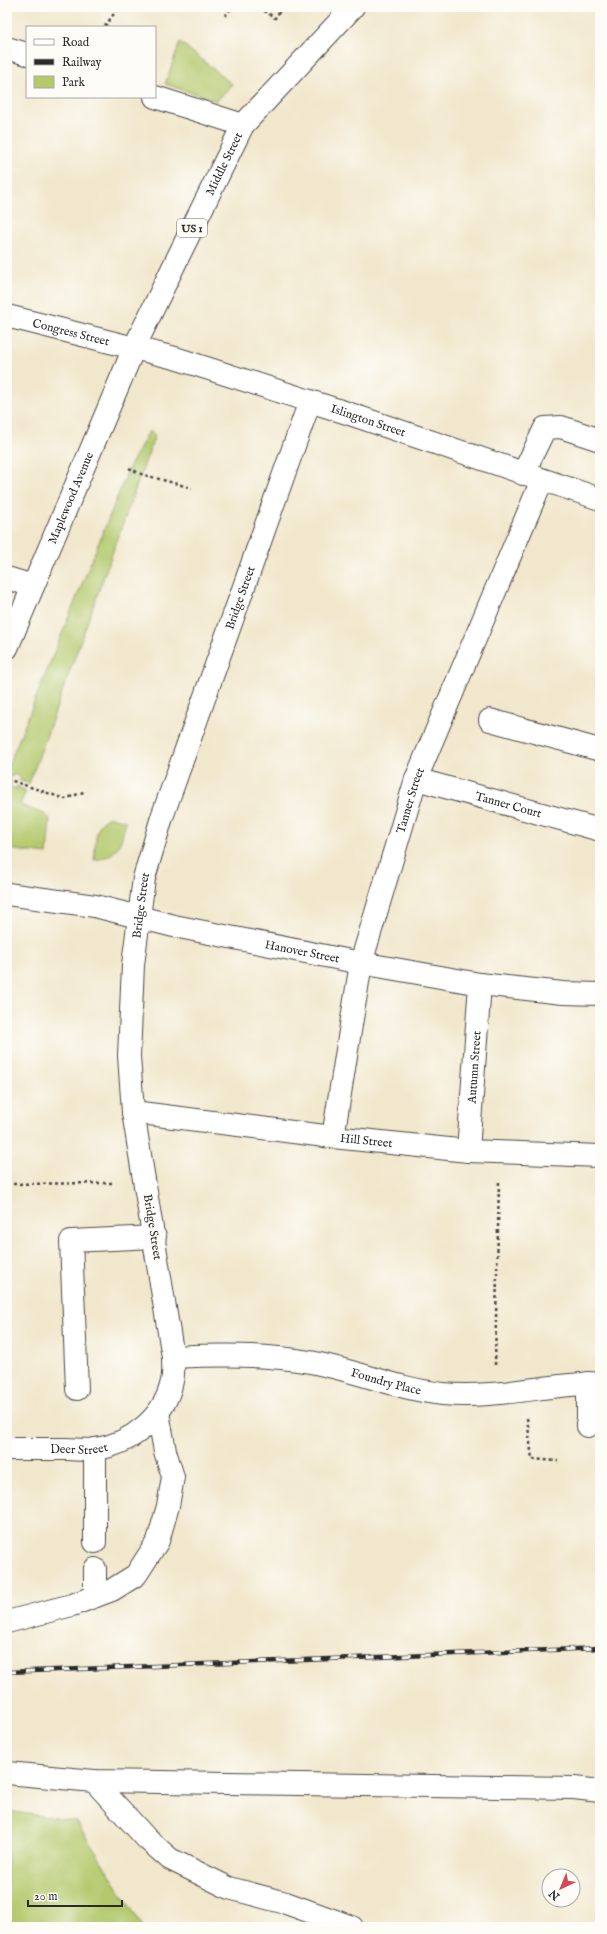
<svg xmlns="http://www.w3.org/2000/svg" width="607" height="1934" font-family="'IM FELL English',serif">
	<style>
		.green { fill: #b4c96d; stroke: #707a4c }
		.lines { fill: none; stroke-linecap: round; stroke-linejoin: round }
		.minor-casing { stroke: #494743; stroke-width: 24 }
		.major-casing { stroke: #494743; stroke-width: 24 }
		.path { stroke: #494743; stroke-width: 2.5; stroke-dasharray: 3 3; stroke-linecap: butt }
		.minor { stroke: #fff; stroke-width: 22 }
		.major { stroke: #fff; stroke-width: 22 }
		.rail-casing { stroke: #2b2b2b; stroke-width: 4.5 }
		.rail { stroke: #fdfcf7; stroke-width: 3; stroke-dasharray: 9; stroke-linecap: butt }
		.labels { text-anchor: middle; stroke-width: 4; stroke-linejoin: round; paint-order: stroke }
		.shield { fill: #fdfcf7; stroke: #6a6a68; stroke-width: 1 }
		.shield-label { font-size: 11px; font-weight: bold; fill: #2b2b2b }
		.street-label { font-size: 12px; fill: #2b2b2b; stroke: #fdfcf7 }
	</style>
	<rect width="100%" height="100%" fill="#fdfcf7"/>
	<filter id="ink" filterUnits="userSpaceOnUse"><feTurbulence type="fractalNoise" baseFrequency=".025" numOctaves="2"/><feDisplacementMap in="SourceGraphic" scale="8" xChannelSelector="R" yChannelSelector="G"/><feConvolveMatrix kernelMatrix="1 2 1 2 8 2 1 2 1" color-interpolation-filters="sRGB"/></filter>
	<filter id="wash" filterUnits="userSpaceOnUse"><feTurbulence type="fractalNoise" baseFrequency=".012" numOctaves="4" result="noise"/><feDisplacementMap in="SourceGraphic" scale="16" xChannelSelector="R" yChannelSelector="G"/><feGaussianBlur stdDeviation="0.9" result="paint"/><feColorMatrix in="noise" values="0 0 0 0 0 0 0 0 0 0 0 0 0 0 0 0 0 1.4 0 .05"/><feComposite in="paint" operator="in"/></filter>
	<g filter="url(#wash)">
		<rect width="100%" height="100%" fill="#f1e7cc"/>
		<g class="green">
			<path d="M 180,42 L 232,84 L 217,101 L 165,84 Z"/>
			<path d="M 149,431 L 155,435 L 29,784 L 19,780 L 20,777 L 14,774 L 12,777 L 7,775 L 7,769 L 129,468 Z"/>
			<path d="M 7,782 L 11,783 L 10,787 L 16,789 L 17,786 L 26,791 L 20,805 L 44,814 L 50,819 L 47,854 L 7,849 Z"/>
			<path d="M 111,817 L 126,821 C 121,842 119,857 94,860 C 96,846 93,821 111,817 Z"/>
			<path d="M 7,1811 L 76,1821 L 143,1927 L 7,1927 Z"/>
		</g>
	</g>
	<g filter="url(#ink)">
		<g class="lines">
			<defs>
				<g id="minor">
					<path d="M 7,48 L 27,54"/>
					<path d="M 155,97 L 243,125"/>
					<path d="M 523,474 L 545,428 L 561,427 L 600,440"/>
					<path d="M 7,578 L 33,586"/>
					<path id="s1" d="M 7,648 L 134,348 L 175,358 L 347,413 L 600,499"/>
					<path d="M 490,720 L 600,750"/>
					<path id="s2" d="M 416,779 L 600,830"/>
					<path id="s3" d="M 7,894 L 95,906 L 174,926 L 361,963 L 480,984 L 563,993 L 600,994"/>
					<path id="s4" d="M 133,1112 L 333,1137 L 468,1151 L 600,1156"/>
					<path id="s5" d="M 333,1137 L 361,963 L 416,779 L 542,480"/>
					<path id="s6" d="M 468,1151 L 480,984"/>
					<path id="s7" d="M 173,1357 C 218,1355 265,1354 310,1362 C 355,1370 397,1389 443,1394 C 495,1399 548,1384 600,1383"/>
					<path d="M 77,1389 L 71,1241 L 155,1237"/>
					<path d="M 588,1426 L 588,1383"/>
					<path id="s8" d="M 7,1449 C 27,1449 46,1449 66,1449 C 76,1449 86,1451 96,1449 C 131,1444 165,1417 172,1381 C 174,1374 173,1365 173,1357 L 133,1112 L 129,1056 L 133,965 L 144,878 L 162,817 L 310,401"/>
					<path d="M 95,1449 L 95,1542"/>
					<path d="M 95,1596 L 95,1569"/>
					<path d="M 7,1622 L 72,1605 L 112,1590 L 136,1575 L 158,1541 L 168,1506 L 173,1477 L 165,1451 L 158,1413"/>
					<path d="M 7,1773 L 94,1781 L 574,1788 L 600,1791"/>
					<path d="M 94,1781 L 147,1839 L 170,1859 L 229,1888 L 286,1903 L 352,1927"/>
				</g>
				<g id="major">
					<path id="s9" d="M 7,316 L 134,348 L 179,255 L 243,125 L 353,7"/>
				</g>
			</defs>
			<use href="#minor" class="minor-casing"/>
			<use href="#major" class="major-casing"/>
			<g class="path">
				<path d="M 259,7 L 275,18 L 283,7"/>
				<path d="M 225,16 L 232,7"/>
				<path d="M 105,26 L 119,7"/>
				<path d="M 129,468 L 141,474 L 192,488"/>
				<path d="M 7,779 L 65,799 L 86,791"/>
				<path d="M 7,1184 L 112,1183"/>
				<path d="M 495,1365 L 499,1180"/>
				<path d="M 527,1418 L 532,1459 L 558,1461"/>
			</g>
			<use href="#minor" class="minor"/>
			<use href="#major" class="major"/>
			<defs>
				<path id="rail" d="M 7,1672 L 600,1648"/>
			</defs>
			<use href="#rail" class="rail-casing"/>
			<use href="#rail" class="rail"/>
		</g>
	</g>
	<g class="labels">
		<rect class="shield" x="177" y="219" width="30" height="18" rx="3"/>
		<g class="shield-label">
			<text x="192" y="232">US 1</text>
		</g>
		<g class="street-label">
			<text dy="4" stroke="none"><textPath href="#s9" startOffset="336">Middle Street</textPath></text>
			<text dy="4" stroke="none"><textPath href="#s9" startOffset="66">Congress Street</textPath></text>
			<text dy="4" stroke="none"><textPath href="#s1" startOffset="571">Islington Street</textPath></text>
			<text dy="4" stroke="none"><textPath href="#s1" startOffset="163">Maplewood Avenue</textPath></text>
			<text dy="4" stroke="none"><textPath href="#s8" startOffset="1001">Bridge Street</textPath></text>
			<text dy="4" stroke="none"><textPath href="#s5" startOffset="346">Tanner Street</textPath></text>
			<text dy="4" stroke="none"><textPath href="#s2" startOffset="96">Tanner Court</textPath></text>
			<text dy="4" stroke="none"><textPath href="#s8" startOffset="677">Bridge Street</textPath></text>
			<text dy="4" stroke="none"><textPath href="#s3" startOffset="301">Hanover Street</textPath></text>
			<text dy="4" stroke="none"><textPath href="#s6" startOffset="84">Autumn Street</textPath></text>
			<text dy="4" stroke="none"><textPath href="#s4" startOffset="235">Hill Street</textPath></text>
			<text transform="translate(153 1227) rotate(81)" y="4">Bridge Street</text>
			<text dy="4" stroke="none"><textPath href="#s7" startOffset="216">Foundry Place</textPath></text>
			<text dy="4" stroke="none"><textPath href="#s8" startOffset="72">Deer Street</textPath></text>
		</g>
	</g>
	<rect width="607" height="1934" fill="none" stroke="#fdfcf7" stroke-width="24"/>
	<rect x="26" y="26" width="130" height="72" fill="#fdfcf7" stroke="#a9a8a5"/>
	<rect x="34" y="39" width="20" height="6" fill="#ffffff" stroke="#a9a8a5"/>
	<text x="62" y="46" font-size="12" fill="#2b2b2b">Road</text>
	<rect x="34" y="59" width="20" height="6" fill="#2b2b2b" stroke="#a9a8a5"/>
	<text x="62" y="66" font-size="12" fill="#2b2b2b">Railway</text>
	<rect x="34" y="76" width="20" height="12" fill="#b4c96d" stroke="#a9a8a5"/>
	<text x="62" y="86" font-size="12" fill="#2b2b2b">Park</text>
	<g transform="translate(561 1888) rotate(224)"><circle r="19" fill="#fdfcf7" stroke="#a9a8a5"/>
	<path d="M0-3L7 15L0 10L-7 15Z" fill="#d1495b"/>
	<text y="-6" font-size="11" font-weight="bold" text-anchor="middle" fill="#2b2b2b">N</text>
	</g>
	<path d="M28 1900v6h94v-6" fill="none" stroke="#2b2b2b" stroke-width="2"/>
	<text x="34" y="1900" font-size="12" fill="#2b2b2b" stroke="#fdfcf7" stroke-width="3" paint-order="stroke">20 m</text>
</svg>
